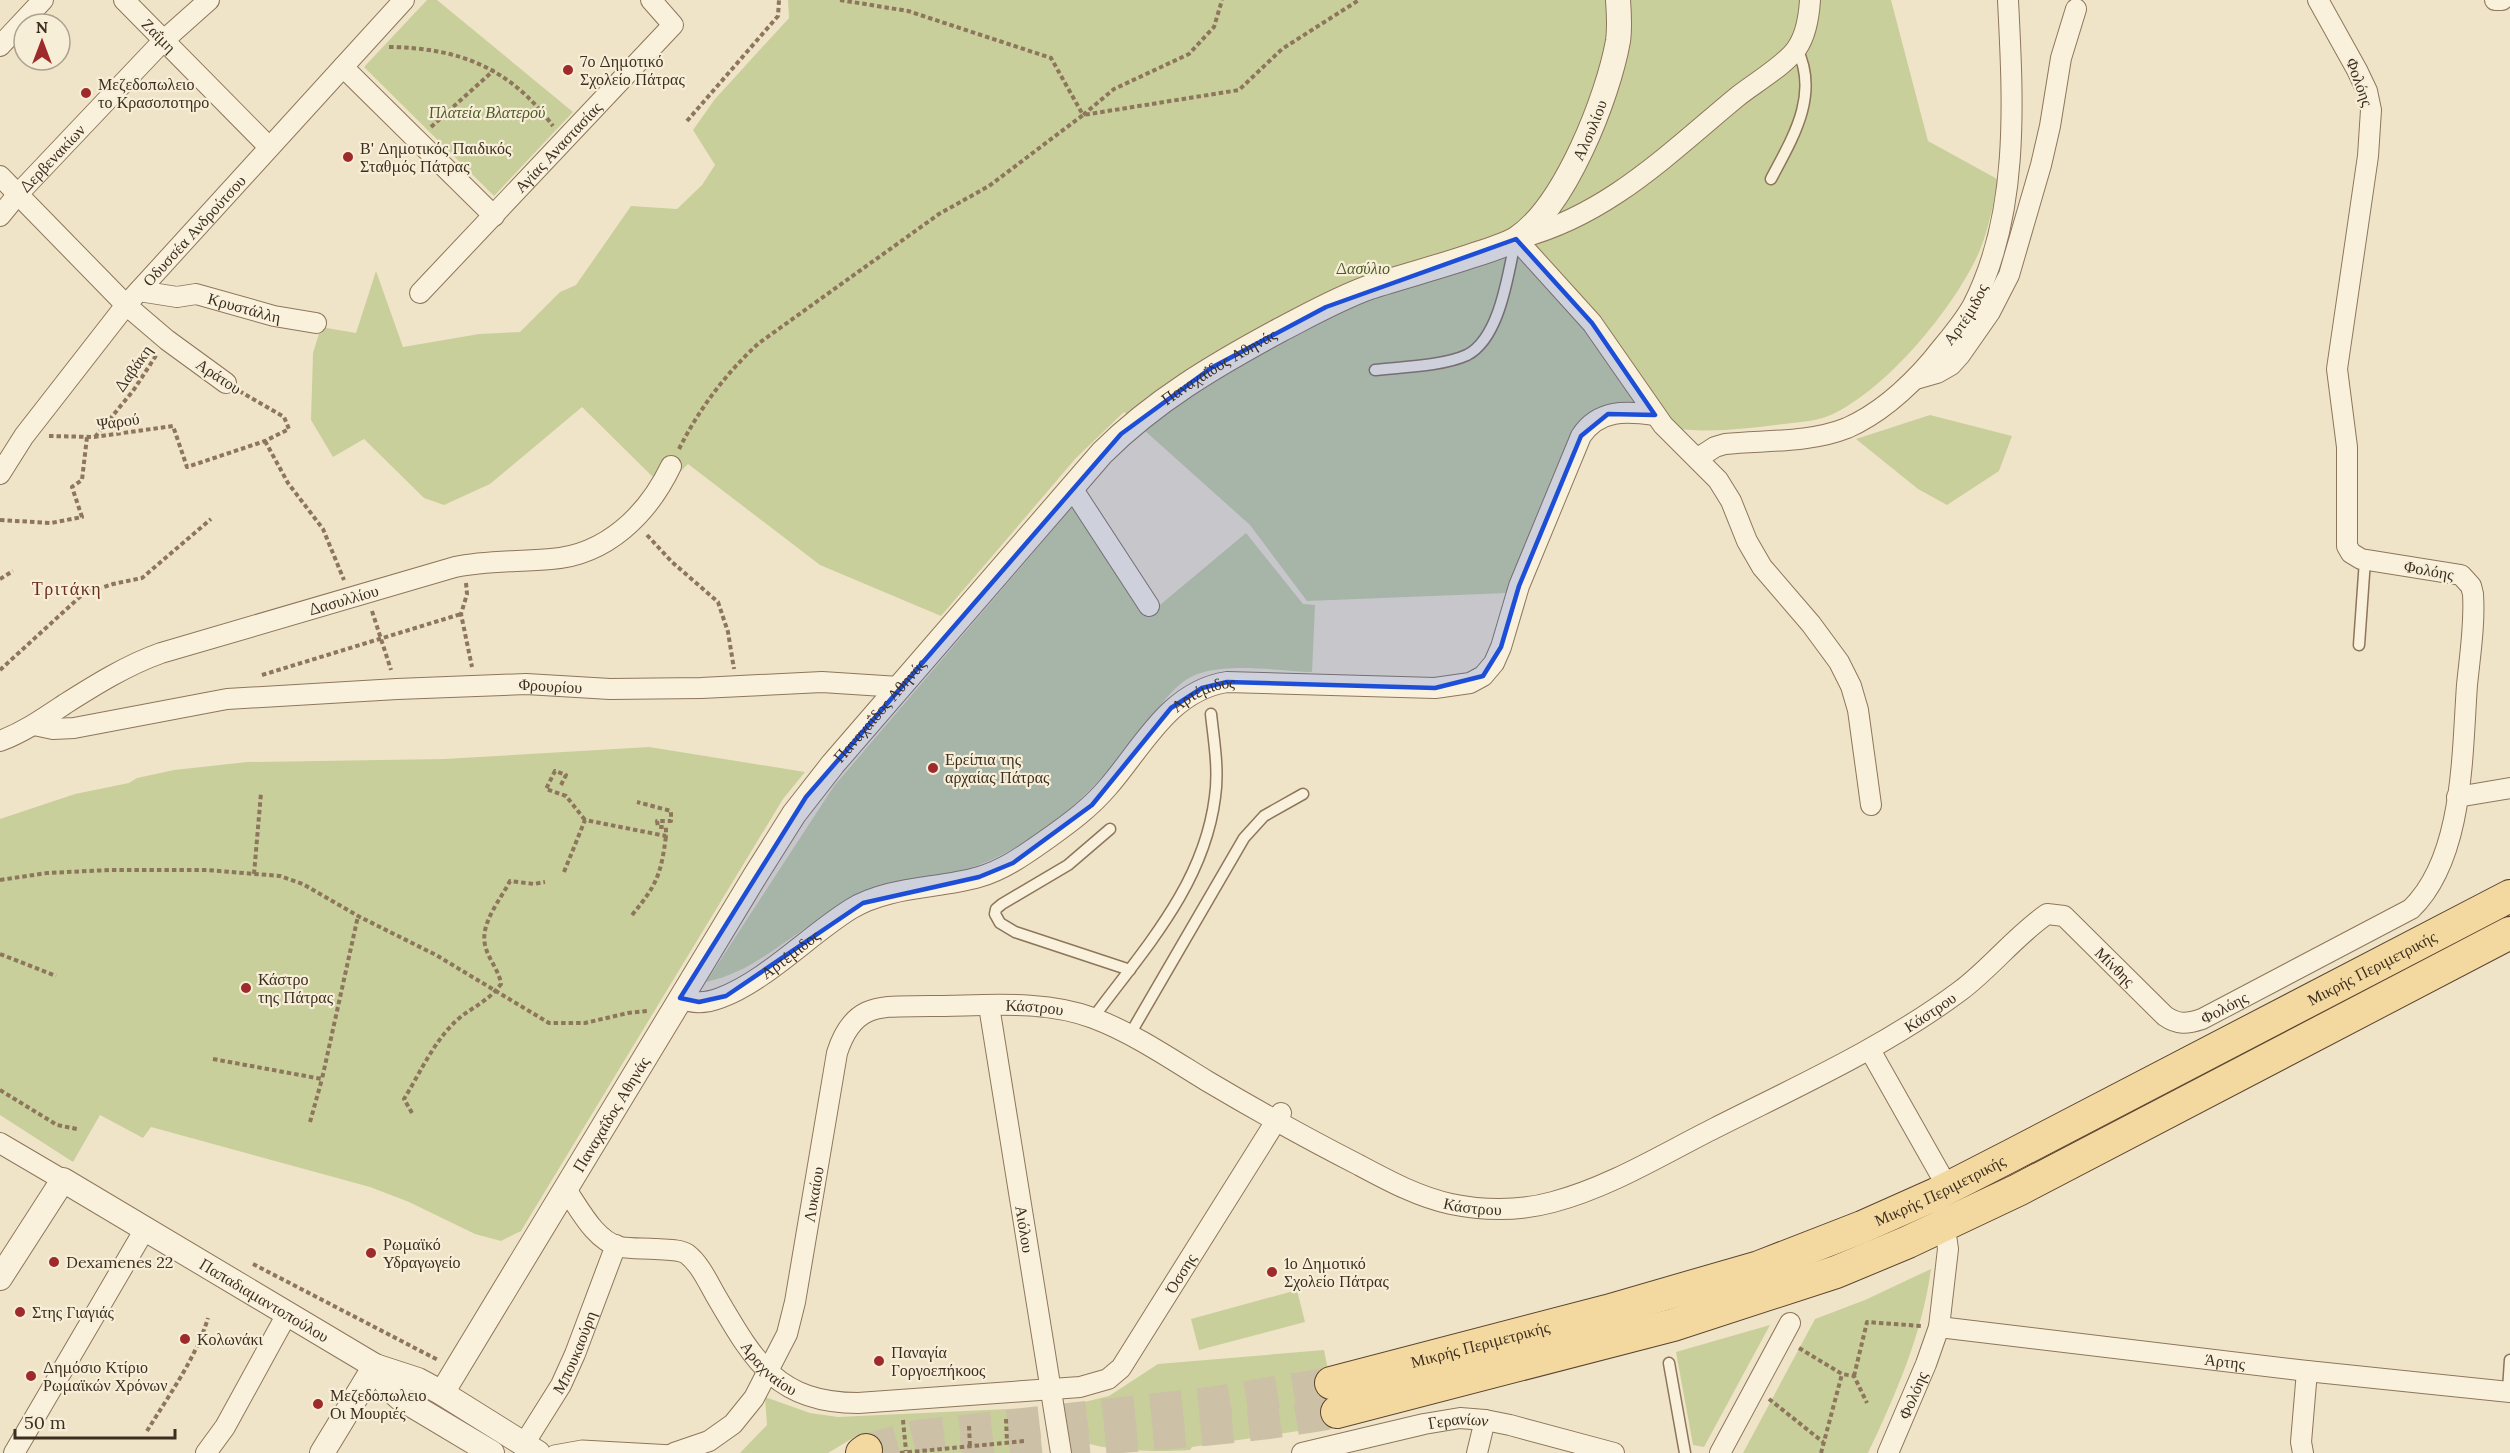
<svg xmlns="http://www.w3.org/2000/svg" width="2510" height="1453" font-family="Lora,serif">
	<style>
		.green { fill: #c9cf9b }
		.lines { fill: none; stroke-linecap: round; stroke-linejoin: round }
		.primary-tunnel { stroke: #ccc0a6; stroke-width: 32; stroke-dasharray: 32 16; stroke-linecap: butt }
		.service-casing { stroke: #8d765c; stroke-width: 13 }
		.pedestrian-casing { stroke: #8d765c; stroke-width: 17 }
		.minor-casing { stroke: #8d765c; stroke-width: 22 }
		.tertiary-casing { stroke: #8d765c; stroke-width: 26 }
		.primary-casing { stroke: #5b4430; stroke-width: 34 }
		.path { stroke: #8d765c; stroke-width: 4; stroke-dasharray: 4.5 3; stroke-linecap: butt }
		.service { stroke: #faf1dc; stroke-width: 10 }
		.pedestrian { stroke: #faf1dc; stroke-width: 15 }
		.minor { stroke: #faf1dc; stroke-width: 20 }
		.tertiary { stroke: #faf1dc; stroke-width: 24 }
		.primary { stroke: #f3d9a0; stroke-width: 32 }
		.marked { fill: #1d4ed8; fill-opacity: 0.2; stroke: #1d4ed8; stroke-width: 4.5; stroke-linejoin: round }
		.poi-dot { fill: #9e2a2b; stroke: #f7eed8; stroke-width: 2 }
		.labels { text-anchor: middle; stroke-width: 4.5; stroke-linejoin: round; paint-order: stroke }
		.street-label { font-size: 16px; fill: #3d2e20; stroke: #f7eed8 }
		.poi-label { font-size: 16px; fill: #3d2e20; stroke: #f7eed8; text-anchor: start }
		.park-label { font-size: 16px; font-style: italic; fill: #4d5a26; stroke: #f7eed8 }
		.neighbourhood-label { font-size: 18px; letter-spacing: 1.5px; fill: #6b2e1e; stroke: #f7eed8 }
	</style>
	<rect width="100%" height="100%" fill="#f0e4c8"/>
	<g class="green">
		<path d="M 427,0 L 437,0 L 573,112 L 494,196 L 364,67 Z"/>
		<path d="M 788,0 L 1891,0 L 1928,141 L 1999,180 C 1993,203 1989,228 1980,250 C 1956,306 1888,388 1833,414 C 1819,421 1800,422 1784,424 C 1749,428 1715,433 1680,429 L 1661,408 L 1615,406 L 1550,485 L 1507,593 L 1307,601 L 1250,525 L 1124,412 L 1076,458 L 941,616 L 820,565 L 688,464 L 664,488 L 582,407 L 490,484 L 444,505 L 424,498 L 364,439 L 333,457 L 311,420 L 313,353 L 321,327 L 356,333 L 376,271 L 403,347 L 479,334 L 520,332 L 560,292 L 576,285 L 631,206 L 677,209 L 702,185 L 715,165 L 693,130 L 715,99 L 789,18 Z"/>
		<path d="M 1930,415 L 2012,436 L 1999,471 L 1947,505 L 1918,489 L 1856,439 Z"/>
		<path d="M 1073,506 L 1148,615 L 1246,533 L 1303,604 L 1315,605 L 1312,672 C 1277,671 1222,661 1191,677 C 1171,687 1155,714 1141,730 C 1117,760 1094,789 1064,813 C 1033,839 993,864 953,873 C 930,878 903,878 881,887 C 850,900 821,917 794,936 C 765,956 742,974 706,982 L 834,786 Z"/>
		<path d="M 649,747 L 805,772 L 783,799 L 521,1231 L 501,1241 L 475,1234 L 409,1202 L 370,1187 L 151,1127 L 143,1138 L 100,1115 L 73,1162 L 0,1115 L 0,819 L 75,794 L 129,783 L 137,778 L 174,770 L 247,762 L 444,759 Z"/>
		<path d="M 1931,1269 C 1922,1335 1896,1394 1868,1453 L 1743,1453 L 1815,1319 L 1865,1300 Z"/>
		<path d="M 1297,1290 L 1305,1322 L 1199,1350 L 1191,1319 Z"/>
		<path d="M 1770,1325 L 1704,1447 L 1693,1445 L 1676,1352 Z"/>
		<path d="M 1324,1350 L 1339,1425 L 1192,1447 L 1190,1450 C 1163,1452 1086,1453 1069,1433 C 1064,1426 1066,1415 1068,1406 L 1109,1396 L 1158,1364 Z"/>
		<path d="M 765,1397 L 810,1413 L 838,1417 L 1030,1408 L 1040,1453 L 868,1453 L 858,1435 L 828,1453 L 740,1453 L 767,1425 Z"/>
	</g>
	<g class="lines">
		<g class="primary-tunnel">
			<path d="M 866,1450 L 917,1436 L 1210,1403 L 1331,1383"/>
			<path d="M 962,1453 C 1086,1435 1213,1436 1337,1412"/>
		</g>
		<defs>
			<g id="service">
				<path d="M 1771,179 C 1792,139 1820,95 1797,49"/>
				<path d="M 1375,370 C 1402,367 1443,366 1467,355 C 1500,338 1508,274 1515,242"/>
				<path d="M 2359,645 L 2365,560"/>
				<path d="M 1110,829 L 1068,865 L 1002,904 L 996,909 L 995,914 L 1000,923 L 1015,932 L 1130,970"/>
				<path d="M 1093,1018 C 1144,949 1204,885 1215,797 C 1219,769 1214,742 1211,714"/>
				<path d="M 1129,1036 L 1244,838 L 1264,816 L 1303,794"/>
				<path d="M 1669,1363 L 1685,1453"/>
				<path d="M 2508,1390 L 2510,1360"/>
			</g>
			<path id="pedestrian" d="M 554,1453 L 582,1448 L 673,1453"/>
			<g id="minor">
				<path id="s1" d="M 124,0 L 269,147"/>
				<path d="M 1810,0 C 1809,16 1806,35 1797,48 C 1787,64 1753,84 1737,97 C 1668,154 1606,217 1516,239 L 1592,323 L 1663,425 L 1718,480 L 1731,501 L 1747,541 L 1762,567 L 1811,624 L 1839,662 L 1851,686 L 1858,710 L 1871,805"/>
				<path d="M 2495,0 L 2502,0"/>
				<path d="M 0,46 L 43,0"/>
				<path d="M 343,67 L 494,216"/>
				<path d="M 0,176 L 126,305 L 167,340 L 226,383"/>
				<path id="s2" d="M 0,216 L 18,194 L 163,41 L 209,0"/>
				<path id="s3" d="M 139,291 L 177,297 L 196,294 L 274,316 L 316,323"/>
				<path id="s4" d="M 420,293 L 673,25 L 651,0"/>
				<path d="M 1916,379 L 1937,373 L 1951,365 L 1960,355 L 1990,312 L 2009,275 L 2041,165 L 2050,126 L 2061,58 L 2076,9"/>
				<path id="s5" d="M 1698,458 L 1715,447 L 1725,444 C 1766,440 1809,443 1847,428 C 1881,413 1908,388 1932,360 C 1946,342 1962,325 1973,305 C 2020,213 2013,100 2008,0"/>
				<path id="s6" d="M 0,474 L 24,436 L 126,305 L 404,0"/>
				<path d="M 1072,488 L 1149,606"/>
				<path id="s7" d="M 34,725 L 53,729 L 74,728 L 227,699 L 397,689 L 526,684 L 610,689 L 701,688 L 822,682 L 899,687"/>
				<path id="s8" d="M 0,741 C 24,732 44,718 65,704 C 95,685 127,665 161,653 L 455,567 C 487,560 518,562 551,559 C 607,555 648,514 671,466"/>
				<path d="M 2457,797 L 2510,788"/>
				<path id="s9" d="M 680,998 C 693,1004 707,1003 720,998 C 766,981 809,935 851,909 C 888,886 938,889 979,877 C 1006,869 1027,853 1050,837 C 1071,822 1091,807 1108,787 C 1143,747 1169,691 1227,682 L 1435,688 L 1470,683 L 1483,676 L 1494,663 L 1501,647 L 1519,586 L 1581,436 C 1599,409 1626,411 1655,415"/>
				<path id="s10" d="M 989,1006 L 1061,1453"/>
				<path d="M 1870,1050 L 1948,1188"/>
				<path d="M 0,1143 L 63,1180"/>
				<path id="s11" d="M 565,1188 C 579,1208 595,1241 620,1247 C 632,1249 645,1248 656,1249 C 666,1250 679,1249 687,1254 C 700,1264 708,1282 716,1296 C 753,1359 776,1403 858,1403 L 1080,1387 L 1108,1379 L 1121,1368 L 1281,1113"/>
				<path id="s12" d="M 1939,1327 L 2307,1371 L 2510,1392"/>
				<path id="s13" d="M 524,1444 L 561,1385 L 575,1354 L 616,1245"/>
				<path d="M 14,1453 L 145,1229"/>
				<path d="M 206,1453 L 225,1427 L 287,1314"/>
				<path id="s14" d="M 674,1453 L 709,1441 L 733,1424 L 754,1398 L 787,1334 L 795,1302 L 837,1053 C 854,1000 883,1007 930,1006 C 983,1006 1043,999 1093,1018 C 1133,1033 1171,1059 1207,1081 C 1256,1110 1306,1138 1357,1164 C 1387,1180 1418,1197 1451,1204 C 1485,1211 1520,1211 1553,1202 C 1610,1187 1663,1154 1715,1128 C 1798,1086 1885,1047 1960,991 C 1991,968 2015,936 2047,914 L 2064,916 L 2165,1016 C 2178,1025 2187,1024 2202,1019 L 2411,909 C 2464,858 2462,753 2467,685 C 2470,655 2475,624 2473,594 L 2471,586 L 2461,575 L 2361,559 L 2351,553 L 2347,546 L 2347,447 L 2337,369 L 2368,156 L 2371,110 L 2367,91 L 2357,70 L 2318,0"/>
				<path id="s15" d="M 1302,1453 L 1424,1424 L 1460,1418 L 1485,1420 L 1510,1425 L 1614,1453"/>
				<path d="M 1477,1453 L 1485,1420"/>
				<path d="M 1720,1453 L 1790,1323"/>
				<path id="s16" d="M 1888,1453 L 1926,1364 L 1939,1327 L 1948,1249 L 1943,1215"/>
				<path d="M 2303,1453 L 2301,1442 L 2307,1371"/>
			</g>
			<g id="tertiary">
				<path id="s17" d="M 0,1278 L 63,1180 L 375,1366 L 418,1380 L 442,1393 L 538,1453"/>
				<path d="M 375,1366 L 390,1389 L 400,1398 L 492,1453"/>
				<path id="s18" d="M 442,1393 L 755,876 L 794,814 L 833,764 L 1102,453 C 1154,401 1215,365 1280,330 C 1309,315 1339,298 1370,287 C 1404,276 1439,267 1474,255 C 1487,251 1503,246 1516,239 C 1565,207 1608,97 1618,41 C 1620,27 1619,13 1618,0"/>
				<path d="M 322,1453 L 375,1366"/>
			</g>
			<g id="primary">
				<path id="s19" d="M 1331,1383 L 1607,1311 L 1759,1267 L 1862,1227 L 1936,1194 L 2012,1155 L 2510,896"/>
				<path d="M 1337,1412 L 1673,1325 L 1836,1272 L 1908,1242 L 2018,1190 L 2510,933"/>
				<path d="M 862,1453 L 866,1450"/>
			</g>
		</defs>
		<use href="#service" class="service-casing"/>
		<use href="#pedestrian" class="pedestrian-casing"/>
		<use href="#minor" class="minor-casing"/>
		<use href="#tertiary" class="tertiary-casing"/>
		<use href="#primary" class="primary-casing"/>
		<g class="path">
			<path d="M 840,0 L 908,11 L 1051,58 L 1083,115 L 1114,89 L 1189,54 L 1214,27 L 1222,0"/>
			<path d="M 389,47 C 460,48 510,68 553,126"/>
			<path d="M 687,121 L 778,16 L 779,0"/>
			<path d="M 431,127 L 494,70"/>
			<path d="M 49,436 L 94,437 L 173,426 L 187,467 L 265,441 L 289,429 L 284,417 L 241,392"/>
			<path d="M 95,437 L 133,391 L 157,354"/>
			<path d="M 265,441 L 288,483 L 323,529 L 344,580"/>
			<path d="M 679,449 C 699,409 726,373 759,343 L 939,214 L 989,186 L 1083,115 L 1239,90 L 1282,49 L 1359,0"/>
			<path d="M 0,520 L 51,523 L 82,517 L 72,487 L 82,480 L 87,437"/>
			<path d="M 647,535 L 672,562 L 718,602 L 728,632 L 734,669"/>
			<path d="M 0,579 L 13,571"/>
			<path d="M 466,583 L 467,594 L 461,614 L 472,667"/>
			<path d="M 372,611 L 391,670"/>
			<path d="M 0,670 L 83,594 L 113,584 L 142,578 L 211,519"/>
			<path d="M 262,675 L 461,614"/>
			<path d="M 561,785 L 566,775 L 555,771 L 546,789 L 566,796 L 585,820"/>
			<path d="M 564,872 L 585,820 L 666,836 L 666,827 L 658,827 L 657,821 L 671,821 L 671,811 L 637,802"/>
			<path d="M 254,874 L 261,793"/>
			<path d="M 0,880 L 47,873 L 110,870 L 207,870 L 280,876 L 303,884 L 358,916 L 436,955 L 549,1023 L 585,1023 L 628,1013 L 648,1011"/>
			<path d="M 632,915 C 657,885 661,874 666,836"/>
			<path d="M 0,954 L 56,976"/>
			<path d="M 213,1059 L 322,1079 L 358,916"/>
			<path d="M 0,1090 L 57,1125 L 77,1129"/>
			<path d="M 412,1113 L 404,1099 C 420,1073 434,1041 457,1020 C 472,1007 489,1001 501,984 C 499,970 488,959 485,945 C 480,923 501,899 510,881 L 534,884 L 545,882"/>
			<path d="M 310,1122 L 322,1079"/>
			<path d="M 253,1264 L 438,1360"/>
			<path d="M 1799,1348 L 1842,1374 L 1854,1376 L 1867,1403"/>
			<path d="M 1854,1376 L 1867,1322 L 1921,1326"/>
			<path d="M 1769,1399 L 1823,1442"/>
			<path d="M 1006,1419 L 1007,1442"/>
			<path d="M 903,1420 L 906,1451"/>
			<path d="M 969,1426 L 970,1447"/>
			<path d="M 147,1431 C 169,1395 196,1358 208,1318"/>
			<path d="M 900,1453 L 1025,1441"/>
			<path d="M 1821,1453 L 1842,1374"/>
		</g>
		<use href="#service" class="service"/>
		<use href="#pedestrian" class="pedestrian"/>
		<use href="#minor" class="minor"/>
		<use href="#tertiary" class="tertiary"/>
		<use href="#primary" class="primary"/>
	</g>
	<path class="marked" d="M 1516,239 L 1592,323 L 1655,415 L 1608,414 L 1581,436 L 1519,586 L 1501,647 L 1483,676 L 1435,688 L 1227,682 L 1202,688 L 1171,708 L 1092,805 L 1013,863 L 979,877 L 863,903 L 726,996 L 699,1002 L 680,998 L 806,797 L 1121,434 L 1211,368 L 1326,307 Z"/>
	<g class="poi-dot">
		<circle cx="568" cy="70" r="6"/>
		<circle cx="86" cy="93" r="6"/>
		<circle cx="348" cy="157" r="6"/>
		<circle cx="933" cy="768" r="6"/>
		<circle cx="246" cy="988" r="6"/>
		<circle cx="371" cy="1253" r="6"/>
		<circle cx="54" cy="1262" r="6"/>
		<circle cx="1272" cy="1272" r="6"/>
		<circle cx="20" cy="1312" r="6"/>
		<circle cx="185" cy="1339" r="6"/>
		<circle cx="879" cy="1361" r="6"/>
		<circle cx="31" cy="1376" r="6"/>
		<circle cx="318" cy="1404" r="6"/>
	</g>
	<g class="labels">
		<g class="street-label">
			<text dy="6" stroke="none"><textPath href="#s1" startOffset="50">Ζαΐμη</textPath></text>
			<text transform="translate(2360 82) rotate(70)" y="6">Φολόης</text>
			<text dy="6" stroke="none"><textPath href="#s18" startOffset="1756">Αλσυλίου</textPath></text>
			<text dy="6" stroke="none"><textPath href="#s4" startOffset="201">Αγίας Αναστασίας</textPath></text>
			<text dy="6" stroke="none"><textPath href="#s2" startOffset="78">Δερβενακίων</textPath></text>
			<text dy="6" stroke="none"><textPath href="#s6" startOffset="312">Οδυσσέα Ανδρούτσου</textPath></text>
			<text dy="6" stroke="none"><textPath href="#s3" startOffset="108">Κρυστάλλη</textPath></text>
			<text dy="6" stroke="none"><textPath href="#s5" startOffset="321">Αρτέμιδος</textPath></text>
			<text dy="6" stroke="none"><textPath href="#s18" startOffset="1298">Παναχαΐδος Αθηνάς</textPath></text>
			<text transform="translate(133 368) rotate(-55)" y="6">Δαβάκη</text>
			<text transform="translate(219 376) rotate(34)" y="6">Αράτου</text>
			<text transform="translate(118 421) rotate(-8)" y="6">Ψαρού</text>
			<text transform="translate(2429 570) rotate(10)" y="6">Φολόης</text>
			<text dy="6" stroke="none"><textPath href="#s8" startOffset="374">Δασυλλίου</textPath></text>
			<text dy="6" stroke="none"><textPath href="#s7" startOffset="520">Φρουρίου</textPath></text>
			<text dy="6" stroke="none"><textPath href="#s9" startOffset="628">Αρτέμιδος</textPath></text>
			<text dy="6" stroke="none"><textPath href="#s18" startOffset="812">Παναχαΐδος Αθηνάς</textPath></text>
			<text dy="6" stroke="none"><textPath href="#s9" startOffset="124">Αρτέμιδος</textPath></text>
			<text dy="6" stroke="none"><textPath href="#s14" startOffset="1910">Μίνθης</textPath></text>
			<text dy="6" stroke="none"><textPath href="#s19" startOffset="1126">Μικρής Περιμετρικής</textPath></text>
			<text dy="6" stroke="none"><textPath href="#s14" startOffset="2044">Φολόης</textPath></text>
			<text dy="6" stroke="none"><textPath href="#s14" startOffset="678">Κάστρου</textPath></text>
			<text dy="6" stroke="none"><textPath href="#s14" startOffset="1668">Κάστρου</textPath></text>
			<text dy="6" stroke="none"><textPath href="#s18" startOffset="326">Παναχαΐδος Αθηνάς</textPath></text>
			<text dy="6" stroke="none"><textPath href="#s19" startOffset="640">Μικρής Περιμετρικής</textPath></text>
			<text dy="6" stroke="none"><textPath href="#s14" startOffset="314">Λυκαίου</textPath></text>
			<text dy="6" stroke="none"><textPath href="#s14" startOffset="1164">Κάστρου</textPath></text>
			<text dy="6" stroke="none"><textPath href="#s10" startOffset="226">Αιόλου</textPath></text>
			<text dy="6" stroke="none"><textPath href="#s11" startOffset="772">Όσσης</textPath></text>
			<text dy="6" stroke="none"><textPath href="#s17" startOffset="351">Παπαδιαμαντοπούλου</textPath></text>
			<text dy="6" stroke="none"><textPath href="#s19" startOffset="154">Μικρής Περιμετρικής</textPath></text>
			<text dy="6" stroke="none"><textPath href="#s13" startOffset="105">Μπουκαούρη</textPath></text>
			<text dy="6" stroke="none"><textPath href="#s12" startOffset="288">Άρτης</textPath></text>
			<text dy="6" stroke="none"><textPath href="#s11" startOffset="292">Αραχναίου</textPath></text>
			<text dy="6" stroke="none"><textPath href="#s16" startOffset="63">Φολόης</textPath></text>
			<text dy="6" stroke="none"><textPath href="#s15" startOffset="160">Γερανίων</textPath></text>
		</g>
		<g class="poi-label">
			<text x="580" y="67">7ο Δημοτικό<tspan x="580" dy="18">Σχολείο Πάτρας</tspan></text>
			<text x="98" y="90">Μεζεδοπωλειο<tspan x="98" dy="18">το Κρασοποτηρο</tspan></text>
			<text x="360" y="154">Β' Δημοτικός Παιδικός<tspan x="360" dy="18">Σταθμός Πάτρας</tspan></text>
			<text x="945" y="765">Ερείπια της<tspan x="945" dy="18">αρχαίας Πάτρας</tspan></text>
			<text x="258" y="985">Κάστρο<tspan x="258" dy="18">της Πάτρας</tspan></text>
			<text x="383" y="1250">Ρωμαϊκό<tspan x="383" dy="18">Υδραγωγείο</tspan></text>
			<text x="66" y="1268">Dexamenes 22</text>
			<text x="1284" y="1269">1ο Δημοτικό<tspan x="1284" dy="18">Σχολείο Πάτρας</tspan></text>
			<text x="32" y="1318">Στης Γιαγιάς</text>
			<text x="197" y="1345">Κολωνάκι</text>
			<text x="891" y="1358">Παναγία<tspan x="891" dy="18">Γοργοεπήκοος</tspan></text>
			<text x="43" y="1373">Δημόσιο Κτίριο<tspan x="43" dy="18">Ρωμαϊκών Χρόνων</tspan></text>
			<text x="330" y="1401">Μεζεδοπωλειο<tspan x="330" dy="18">Οι Μουριές</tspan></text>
		</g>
		<g class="park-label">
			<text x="487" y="118">Πλατεία Βλατερού</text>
			<text x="1363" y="274">Δασύλιο</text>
		</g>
		<g class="neighbourhood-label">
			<text x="67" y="595">Τριτάκη</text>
		</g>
	</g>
	<g transform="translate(42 42)"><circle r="28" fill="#f7eed8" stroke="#ada18e" stroke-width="1.5"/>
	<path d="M0-4.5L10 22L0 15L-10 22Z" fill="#9e2a2b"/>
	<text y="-9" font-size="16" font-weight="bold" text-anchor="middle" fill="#3d2e20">N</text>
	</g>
	<path d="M15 1429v9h160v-9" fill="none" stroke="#3d2e20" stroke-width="3"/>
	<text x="24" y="1429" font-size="18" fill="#3d2e20" stroke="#f7eed8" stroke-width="4.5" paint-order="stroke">50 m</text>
</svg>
